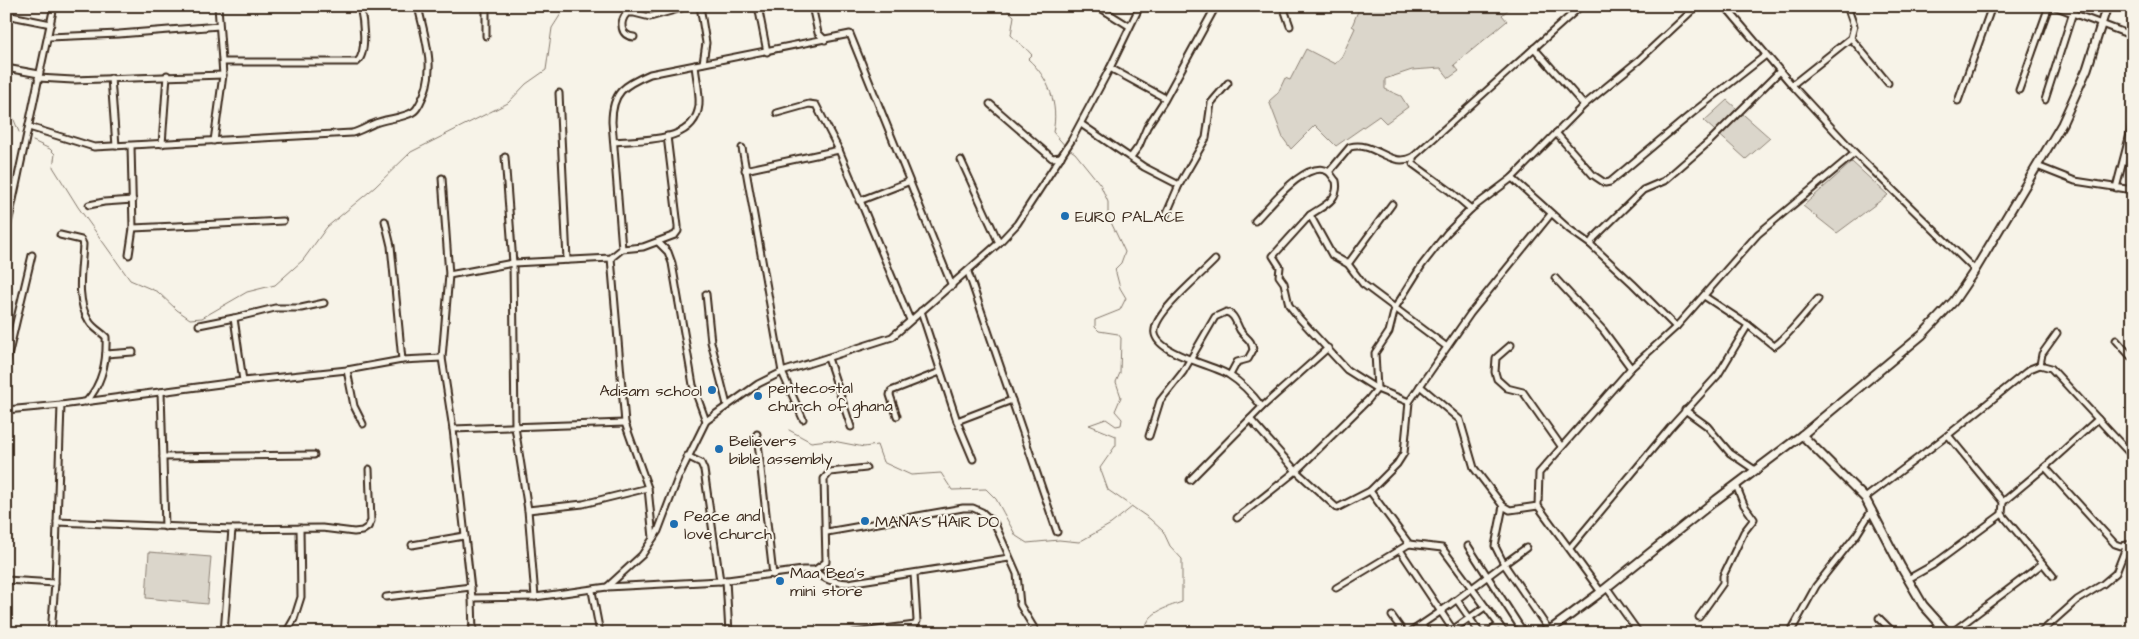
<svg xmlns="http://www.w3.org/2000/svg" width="2139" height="639" font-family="'Architects Daughter',sans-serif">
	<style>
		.green { fill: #dbd6cb; stroke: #8b8074 }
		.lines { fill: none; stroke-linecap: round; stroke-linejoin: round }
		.stream { stroke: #84786c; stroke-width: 1 }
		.street-casing { stroke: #3b2a1e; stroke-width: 9 }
		.secondary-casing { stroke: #3b2a1e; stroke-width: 11 }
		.street { stroke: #f7f3e8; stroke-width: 5 }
		.secondary { stroke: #f7f3e8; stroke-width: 7 }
		.poi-dot { fill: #1f6fb2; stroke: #f7f3e8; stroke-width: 2 }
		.labels { text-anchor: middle; stroke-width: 4; stroke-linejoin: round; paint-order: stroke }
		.poi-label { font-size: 16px; fill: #3b2a1e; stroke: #f7f3e8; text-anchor: start }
	</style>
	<rect width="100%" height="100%" fill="#f7f3e8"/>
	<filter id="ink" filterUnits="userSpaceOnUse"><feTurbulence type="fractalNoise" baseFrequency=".02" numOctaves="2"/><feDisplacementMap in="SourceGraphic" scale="10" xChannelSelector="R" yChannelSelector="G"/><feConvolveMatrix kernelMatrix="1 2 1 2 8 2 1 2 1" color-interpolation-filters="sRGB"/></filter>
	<g filter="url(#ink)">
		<g class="green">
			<path d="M 1360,6 L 1512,6 L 1502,15 L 1507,21 L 1454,65 L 1459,71 L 1449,78 L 1441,68 L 1412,70 L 1385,79 L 1385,89 L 1401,96 L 1408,107 L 1386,123 L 1379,116 L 1336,146 L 1315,125 L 1291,149 L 1283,138 L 1269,101 L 1278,93 L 1285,78 L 1290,80 L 1306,49 L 1335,64 L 1342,56 L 1355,28 L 1352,26 Z"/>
			<path d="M 1727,100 L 1770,138 L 1746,159 L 1704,121 Z"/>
			<path d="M 1852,162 L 1888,195 L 1837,233 L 1803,206 Z"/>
			<path d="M 149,552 L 211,557 L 207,604 L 146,598 Z"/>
		</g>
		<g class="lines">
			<g class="stream">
				<path d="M 1003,6 L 1014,16 L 1011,35 C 1017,43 1026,47 1032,55 L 1028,59 C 1049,78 1059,105 1053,132 L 1066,147"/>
				<path d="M 6,101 L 19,132"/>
				<path d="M 33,141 L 50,149 L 55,154 L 53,167 L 78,207 L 130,280 L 158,292 L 177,310 L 190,319 L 202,318 L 247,292 L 275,285 L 303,260 L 327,227 L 375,187 L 411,152 L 508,103 L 526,84 L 546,70 L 552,28 L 566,6"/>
				<path d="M 1069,149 L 1075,153 L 1100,184 L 1108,202 L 1108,216 L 1125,252 L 1121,263 L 1115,269 L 1120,288 L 1126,298 L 1120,310 L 1095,320 L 1095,327 L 1099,331 L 1118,334 L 1121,338 L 1120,373 L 1116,382 L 1121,397 L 1115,411 L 1122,419 L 1121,425 L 1116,426 L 1106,419 L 1089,425 L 1116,436 L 1116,445 L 1100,468 L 1108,490 L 1150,519 L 1163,531 L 1170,546 L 1182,559 L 1182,602 C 1166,608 1145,612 1145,633"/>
				<path d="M 789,430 L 811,442 L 828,440 L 864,447 L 877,445 L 883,462 L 887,464 L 911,475 L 941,473 L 952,490 L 986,489 L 996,499 L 1016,536 L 1027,543 L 1059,540 L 1079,542 L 1111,524 L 1132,507"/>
			</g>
			<defs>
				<g id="street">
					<path d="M 486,6 L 486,36"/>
					<path d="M 700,6 L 706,43 L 703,63"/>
					<path d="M 758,6 L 767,52"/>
					<path d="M 812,6 L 818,33 L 825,40"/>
					<path d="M 1097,6 L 1129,26"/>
					<path d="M 1283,6 L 1290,26"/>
					<path d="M 1725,6 L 1792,85 L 1855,153 L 1975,270"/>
					<path d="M 2054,6 L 2133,36"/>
					<path d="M 6,15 L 51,24"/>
					<path d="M 49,37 L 119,34 L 219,26"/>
					<path d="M 634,37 C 620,36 619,22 627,13 L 634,13 L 650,17 L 689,6"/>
					<path d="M 1851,38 L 1888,83"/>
					<path d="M 1534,48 L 1584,105"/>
					<path d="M 223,62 L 357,62 C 368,53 363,19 360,6"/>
					<path d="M 6,68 L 39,74"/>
					<path d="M 1110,68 L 1165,98"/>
					<path d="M 38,78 L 73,80 L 223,75"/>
					<path d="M 111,78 L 116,146"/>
					<path d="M 1792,85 L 1851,38 L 1854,26 L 1847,6"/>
					<path d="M 2019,90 L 2049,6"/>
					<path d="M 559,93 L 567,260"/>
					<path d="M 2045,100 L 2075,6"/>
					<path d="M 1958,101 L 1992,6"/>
					<path d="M 990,104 L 1052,158 L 1061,157"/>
					<path d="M 777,113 L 809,104 L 816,105 L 839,150 L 910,320"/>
					<path d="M 1081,124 L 1144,167 L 1179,185 L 1166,215"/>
					<path d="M 29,127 L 94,147 L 352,133 C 360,131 366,127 373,124 C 386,118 401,119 413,112 C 417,110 418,106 420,103 C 438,71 425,39 418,6"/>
					<path d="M 1556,133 L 1593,175 L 1605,183 L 1610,182 L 1696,110 L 1766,55"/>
					<path d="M 214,141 L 223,75 L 218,6"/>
					<path d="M 614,142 C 642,139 695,144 699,105 C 700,92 696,78 695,65"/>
					<path d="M 162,144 L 167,75"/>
					<path d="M 742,148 L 782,372 L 803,419"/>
					<path d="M 505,157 L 513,263 L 515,427 L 528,510 L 535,597"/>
					<path d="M 1131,157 L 1139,146 L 1147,127 L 1164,101 L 1216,6"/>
					<path d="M 1413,157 L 1413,164 L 1450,191 L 1471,209"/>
					<path d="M 961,160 L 999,243"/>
					<path d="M 2037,166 L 2075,181 L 2133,190"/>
					<path d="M 745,170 L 839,150"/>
					<path d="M 1329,172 L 1350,147 C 1374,140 1390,169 1413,157 L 1581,6"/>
					<path d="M 442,178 L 449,275 L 442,358 L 453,429 L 472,598 L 473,633"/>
					<path d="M 1512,178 L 1569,229 L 1590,244 L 1633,284 L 1676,327"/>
					<path d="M 1179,185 L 1206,138 L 1211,103 L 1228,83"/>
					<path d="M 2116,188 L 2130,134 L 2133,114"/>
					<path d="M 859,201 L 908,182"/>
					<path d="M 89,205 L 104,202 L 133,200"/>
					<path d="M 1310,215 L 1273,256 L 1280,267 L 1279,276 L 1284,283 L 1289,305 L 1300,319 L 1347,370 L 1377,389 L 1409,402"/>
					<path d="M 385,221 L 391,246 L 402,360"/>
					<path d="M 1255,221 C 1269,207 1307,157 1329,172 C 1331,174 1334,179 1336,181 C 1340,200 1323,206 1310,215 L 1332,255 L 1348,264 L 1363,284 L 1447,347"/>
					<path d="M 133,228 L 283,221"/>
					<path d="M 6,233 L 54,6"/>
					<path d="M 60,235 L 81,240 L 83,244 C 82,268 75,299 89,321 C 92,327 101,332 106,337 C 107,361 103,383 86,402"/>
					<path d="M 658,242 L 668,252 L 672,263 L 693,385 L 706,421"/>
					<path d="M 1590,244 L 1594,238 L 1643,190 L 1664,181 L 1711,140 L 1780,71"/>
					<path d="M 622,249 L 612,122 C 612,92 624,85 650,74 L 850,34 L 952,286"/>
					<path d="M 129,255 L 133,228 L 131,146"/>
					<path d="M 611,258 L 625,423 L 648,488 L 653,538"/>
					<path d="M 1348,264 L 1392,204"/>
					<path d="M 968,272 L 1057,532"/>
					<path d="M 449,275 L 513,263 L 611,258 L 622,249 L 643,247 L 675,235 L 678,231 L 678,226 L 667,136"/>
					<path d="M 1555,278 L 1603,330 L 1631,368"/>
					<path d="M 706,294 L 711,342 L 727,405"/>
					<path d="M 1704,296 L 1748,325 L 1774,346 C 1782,343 1810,308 1818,299"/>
					<path d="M 921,311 L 957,421 L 973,459"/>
					<path d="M 199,325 L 234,318"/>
					<path d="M 2116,340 L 2133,359"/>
					<path d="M 1511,345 L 1496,358 L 1495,372 L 1497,379 L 1507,388 L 1523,392 L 1561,446"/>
					<path d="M 106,354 L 133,352"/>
					<path d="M 828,358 L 851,427"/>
					<path d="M 6,365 L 32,255"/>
					<path d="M 2040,365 L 2042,354 L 2057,333"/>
					<path d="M 347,370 L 354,406 L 363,424"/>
					<path d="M 243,381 L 234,318 L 275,308 L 301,308 L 324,303"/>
					<path d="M 1420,386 L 1460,420 L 1474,468 L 1503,506 L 1510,510 L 1538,506"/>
					<path d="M 161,392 L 165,527"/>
					<path d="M 1262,407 L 1328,348"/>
					<path d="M 6,410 L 61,405 L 243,381 L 347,370 L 402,360 L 442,358"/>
					<path d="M 1685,410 L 1707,426 L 1730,453 L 1755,470"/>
					<path d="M 897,416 L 890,395 L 891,391 L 940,372"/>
					<path d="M 1250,419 L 1296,471 L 1337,508 L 1370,491 L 1397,464 L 1404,453 L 1409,402 L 1470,314 L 1551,214"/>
					<path d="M 2098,419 L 2045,467 L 2115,544 L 2121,546 L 2133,544"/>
					<path d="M 957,421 L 1012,400"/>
					<path d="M 453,429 L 625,423"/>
					<path d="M 757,434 L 773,575"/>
					<path d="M 1948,435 L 2003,502 L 2045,467"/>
					<path d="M 1149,436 L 1160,401 L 1183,372 L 1215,317 L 1226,312 C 1235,314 1236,323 1240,330 C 1245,338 1252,339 1253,350 L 1248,359 L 1237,362 L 1230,375"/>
					<path d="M 687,456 L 701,463 L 704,470 L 720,581"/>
					<path d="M 163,457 L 314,455"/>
					<path d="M 1190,480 L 1262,407 C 1253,395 1242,383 1229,375 C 1215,365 1150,353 1155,329 C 1158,310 1201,275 1215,260"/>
					<path d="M 1865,498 L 1948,435 L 2030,369 L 2040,365 L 2051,368 L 2133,457"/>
					<path d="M 2003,502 L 2002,514 L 2053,576"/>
					<path d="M 1503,506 L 1495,546 L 1504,564 L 1526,548"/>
					<path d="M 528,510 L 583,504 L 648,488"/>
					<path d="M 1237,518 L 1296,471 L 1368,400 L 1377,389 L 1375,353 L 1389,332 L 1395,308 L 1422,265 L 1447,233 L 1471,209 L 1512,178 L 1584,105 L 1639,60 L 1697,6"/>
					<path d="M 57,522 L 232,529 L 322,528 L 354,532 L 362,531 L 368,527 L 371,521 L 369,469"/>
					<path d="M 827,532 L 963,508 L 973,508 L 982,512 L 995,524 L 1017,574 L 1020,605 L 1037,633"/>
					<path d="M 1409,544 L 1442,548 L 1505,633"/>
					<path d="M 412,545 L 464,536"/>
					<path d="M 1468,546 L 1524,633"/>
					<path d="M 1570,548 L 1670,428 L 1718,375 L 1748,325"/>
					<path d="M 1400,550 L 1455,633"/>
					<path d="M 815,570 C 824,581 834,582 848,583 L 1009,558"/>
					<path d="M 1908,579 L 1933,565 L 2002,514"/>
					<path d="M 6,580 L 55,583"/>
					<path d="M 726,580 L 729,633"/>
					<path d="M 607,587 L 642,555 L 658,531 L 678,478 L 706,421 L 758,384 L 782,372 L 892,337 L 999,243 L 1017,224 L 1071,141 L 1110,68 L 1140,6"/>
					<path d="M 1336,588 L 1409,544 L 1370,491"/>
					<path d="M 1607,588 L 1639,633"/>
					<path d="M 592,591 L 600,633"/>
					<path d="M 1601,592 L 1538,506 L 1539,473 L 1631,368 L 1676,327 L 1758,234 L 1855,153"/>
					<path d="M 386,597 L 471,587"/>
					<path d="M 472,598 L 535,597 L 607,587 L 720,581 L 803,570 L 815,570 L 826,562 L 824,479 L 830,472 L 866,468"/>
					<path d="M 1457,600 L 1480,633"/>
					<path d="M 1392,616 L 1404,633"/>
					<path d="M 1699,617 L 1723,583 L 1723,576 L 1744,532 L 1754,519 L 1744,505 L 1736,485"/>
					<path d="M 1879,618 L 1894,633"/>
					<path d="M 1422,625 L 1427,633"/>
					<path d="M 51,633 L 55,583 L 61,405"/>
					<path d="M 224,633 L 232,529"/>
					<path d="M 286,633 L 294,619 L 301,597 L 300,528"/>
					<path d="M 854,633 L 915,625 L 917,621 L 914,574"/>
					<path d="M 1409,633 L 1440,612 L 1504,564 L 1549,630"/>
					<path d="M 1448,633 L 1485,607"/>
					<path d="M 1488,633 L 1499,625"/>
					<path d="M 1790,633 L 1816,586 L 1857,534 L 1872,510"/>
					<path d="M 1930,633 L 1940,624"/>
					<path d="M 1951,633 L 2042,564"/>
					<path d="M 2040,633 L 2077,600 L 2103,584 L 2116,573 L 2127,545"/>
				</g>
				<g id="secondary">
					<path d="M 1802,435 L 1865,498 L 1901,567 L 1923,605 L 1948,633"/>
					<path d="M 1546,633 L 1601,592 L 1716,500 L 1802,435 L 1922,335 L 1954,301 L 1975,270 L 2062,124 L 2087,69 L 2107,6"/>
				</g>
			</defs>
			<use href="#street" class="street-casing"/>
			<use href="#secondary" class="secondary-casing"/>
			<use href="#street" class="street"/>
			<use href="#secondary" class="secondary"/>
		</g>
	</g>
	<g class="poi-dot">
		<circle cx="1065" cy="216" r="5"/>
		<circle cx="712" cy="390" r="5"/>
		<circle cx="758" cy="396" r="5"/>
		<circle cx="719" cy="449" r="5"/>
		<circle cx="865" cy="521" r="5"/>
		<circle cx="674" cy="524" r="5"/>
		<circle cx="780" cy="581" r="5"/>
	</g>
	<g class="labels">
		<g class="poi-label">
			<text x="1075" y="222">EURO PALACE</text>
			<text x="768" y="393">pentecostal<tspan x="768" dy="18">church of ghana</tspan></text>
			<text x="702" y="396" text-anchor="end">Adisam school</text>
			<text x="729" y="446">Believers<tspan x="729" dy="18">bible assembly</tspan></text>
			<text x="684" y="521">Peace and<tspan x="684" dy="18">love church</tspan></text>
			<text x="875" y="527">MANA'S HAIR DO</text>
			<text x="790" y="578">Maa Bea's<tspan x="790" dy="18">mini store</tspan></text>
		</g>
	</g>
	<rect width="2139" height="639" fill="none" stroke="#f7f3e8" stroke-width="25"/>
	<rect x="12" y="12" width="2114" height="614" fill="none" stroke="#3b2a1e" stroke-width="2" filter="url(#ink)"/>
</svg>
